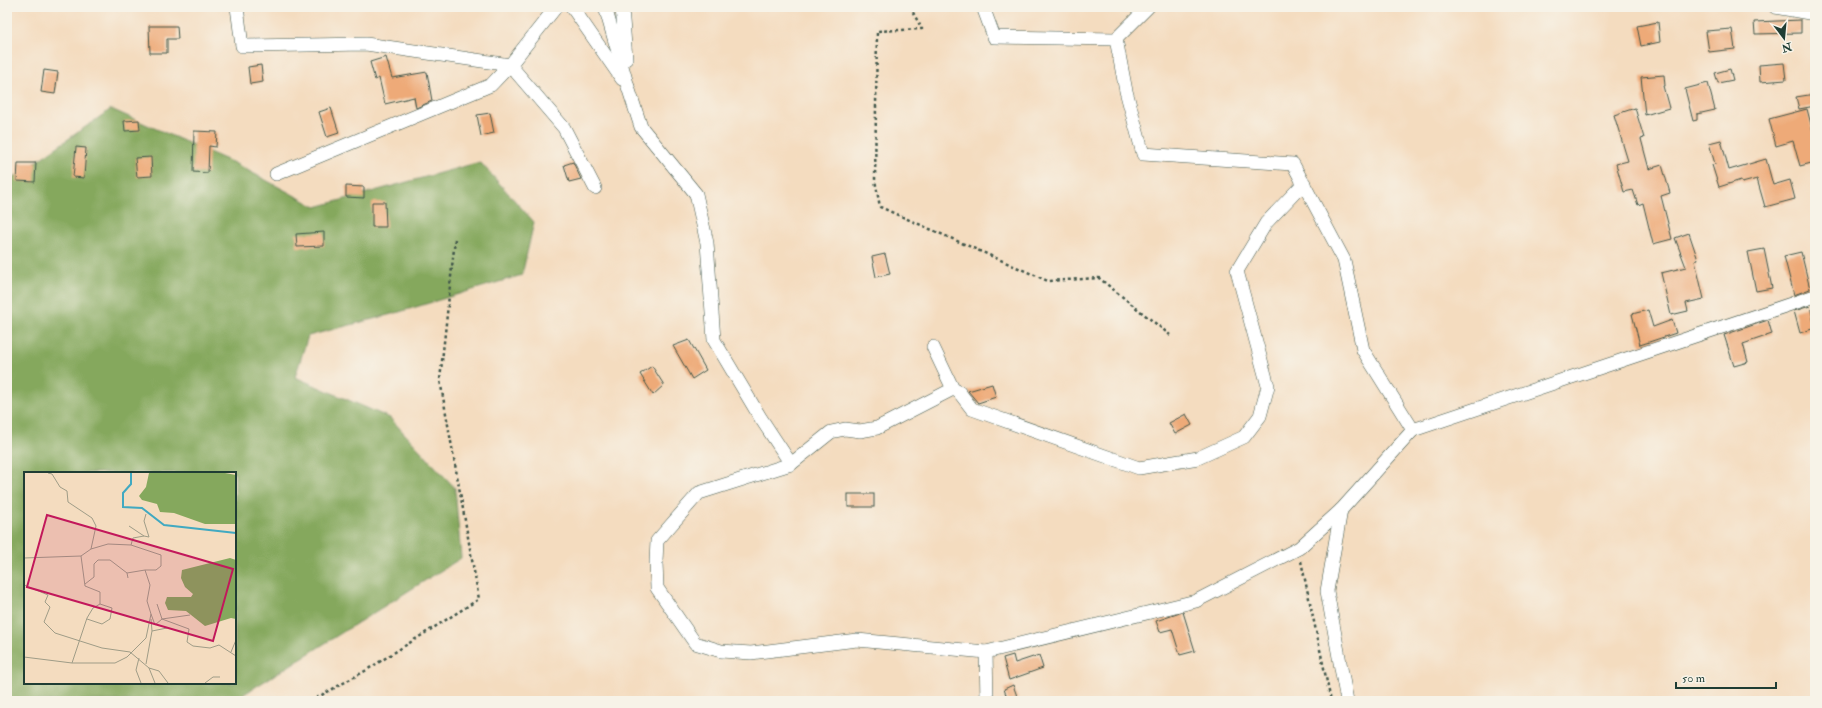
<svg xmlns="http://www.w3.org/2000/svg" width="1822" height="708" font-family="'IM FELL Double Pica',serif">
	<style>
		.forest { fill: #85a85d; stroke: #527248; fill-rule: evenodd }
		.building { fill: #eeaa78 }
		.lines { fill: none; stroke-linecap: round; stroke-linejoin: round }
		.street-casing { stroke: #3f5549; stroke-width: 14 }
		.path { stroke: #3f5549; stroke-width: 2.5; stroke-dasharray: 3 3; stroke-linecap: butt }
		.street { stroke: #fff; stroke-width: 13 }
		.inset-river { fill: none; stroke: #41a9c1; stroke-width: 2 }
		.inset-road { fill: none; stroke: #9f9c87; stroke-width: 1 }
		.view { fill: #c2185b; fill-opacity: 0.15; stroke: #c2185b; stroke-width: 2 }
		.inset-edge { fill: none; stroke: #1f3d34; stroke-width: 2 }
	</style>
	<rect width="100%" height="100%" fill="#f7f3e8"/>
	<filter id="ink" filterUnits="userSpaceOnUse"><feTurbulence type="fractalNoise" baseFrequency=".025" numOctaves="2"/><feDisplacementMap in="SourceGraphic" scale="8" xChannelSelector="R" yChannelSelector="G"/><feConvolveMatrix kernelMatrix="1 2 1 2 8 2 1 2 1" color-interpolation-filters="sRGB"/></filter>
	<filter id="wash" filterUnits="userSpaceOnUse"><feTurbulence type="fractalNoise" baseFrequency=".012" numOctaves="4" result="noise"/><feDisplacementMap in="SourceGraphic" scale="16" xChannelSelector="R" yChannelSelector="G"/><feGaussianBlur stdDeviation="0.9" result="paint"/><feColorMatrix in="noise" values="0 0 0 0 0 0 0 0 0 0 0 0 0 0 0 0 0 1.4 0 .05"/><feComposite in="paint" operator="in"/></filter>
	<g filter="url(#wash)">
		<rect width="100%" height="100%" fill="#f4dcbf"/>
		<path class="forest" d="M 111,109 L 234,163 L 316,207 L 480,162 L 534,222 L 522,275 L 396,313 L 308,336 L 295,377 L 390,418 L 455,488 L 461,558 L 233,701 L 7,701 L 7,182 ZM 25,473 L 235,473 L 235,683 L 25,683 Z"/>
		<g id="blocks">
			<g class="building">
				<path d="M 1801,20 L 1801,33 L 1755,34 L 1754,22 Z"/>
				<path d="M 1658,22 L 1660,42 L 1641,46 L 1637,26 Z"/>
				<path d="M 149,26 L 177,26 L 178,39 L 167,39 L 167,53 L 150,53 Z"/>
				<path d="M 1732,29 L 1735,49 L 1709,52 L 1706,31 Z"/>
				<path d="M 386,57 L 392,78 L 427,72 L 432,101 L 416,108 L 414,97 L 385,104 L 379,78 L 375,80 L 370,62 Z"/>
				<path d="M 1784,63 L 1786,80 L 1760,82 L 1759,65 Z"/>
				<path d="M 261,65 L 263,82 L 250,84 L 248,67 Z"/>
				<path d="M 1730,69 L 1733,80 L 1718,83 L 1715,73 Z"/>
				<path d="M 44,70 L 58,72 L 55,94 L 41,92 Z"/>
				<path d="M 1664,75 L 1665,86 L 1663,86 L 1669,108 L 1645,115 L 1641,77 Z"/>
				<path d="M 1708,83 L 1715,110 L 1697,114 L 1697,120 L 1693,121 L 1685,89 Z"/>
				<path d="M 1815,94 L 1815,106 L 1799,109 L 1796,97 Z"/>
				<path d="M 331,108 L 339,133 L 327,137 L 319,112 Z"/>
				<path d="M 1635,108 L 1644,138 L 1641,139 L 1649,169 L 1662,165 L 1670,193 L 1661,196 L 1672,239 L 1653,244 L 1643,203 L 1638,205 L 1633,190 L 1624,192 L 1616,164 L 1628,161 L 1614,115 Z"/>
				<path d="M 1807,109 L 1815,140 L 1815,162 L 1800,166 L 1793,141 L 1776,146 L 1769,119 Z"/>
				<path d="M 490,113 L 494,133 L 481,136 L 477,115 Z"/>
				<path d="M 139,120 L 140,130 L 125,131 L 124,121 Z"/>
				<path d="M 194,131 L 217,132 L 216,147 L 209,146 L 208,173 L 193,172 Z"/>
				<path d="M 1721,140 L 1729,170 L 1766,159 L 1773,185 L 1790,180 L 1795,199 L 1765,207 L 1757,179 L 1742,183 L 1741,180 L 1719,187 L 1712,165 L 1715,164 L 1709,143 Z"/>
				<path d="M 76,147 L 86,148 L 84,178 L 73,177 Z"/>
				<path d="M 151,157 L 152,176 L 137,177 L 135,158 Z"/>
				<path d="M 573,162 L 581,179 L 569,182 L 564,165 Z"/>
				<path d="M 18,163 L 36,163 L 35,182 L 17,181 Z"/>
				<path d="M 346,186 L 364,187 L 364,198 L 346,197 Z"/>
				<path d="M 372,202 L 385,202 L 386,227 L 372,227 Z"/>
				<path d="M 324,232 L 324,246 L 297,247 L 296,234 Z"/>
				<path d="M 1689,233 L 1698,260 L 1695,261 L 1704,299 L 1686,303 L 1688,311 L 1671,315 L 1661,273 L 1686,267 L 1675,238 Z"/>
				<path d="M 1764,249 L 1772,288 L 1756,291 L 1748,252 Z"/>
				<path d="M 1801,252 L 1810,289 L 1794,295 L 1784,256 Z"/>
				<path d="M 885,254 L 890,274 L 876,277 L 872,257 Z"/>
				<path d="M 1810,306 L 1815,328 L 1800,333 L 1794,311 Z"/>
				<path d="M 1648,310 L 1653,327 L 1672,320 L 1676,333 L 1640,345 L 1632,314 Z"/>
				<path d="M 1768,320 L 1772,334 L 1743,344 L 1748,362 L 1734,366 L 1724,335 Z"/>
				<path d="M 689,340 L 706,370 L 692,379 L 673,346 Z"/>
				<path d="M 652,366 L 664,385 L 653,395 L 640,374 Z"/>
				<path d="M 992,384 L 996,397 L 978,403 L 968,391 Z"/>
				<path d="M 1186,414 L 1192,425 L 1175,434 L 1169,423 Z"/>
				<rect x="848" y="494" width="26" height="13"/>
				<path d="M 1183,612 L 1195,651 L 1180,655 L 1172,629 L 1160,632 L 1156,621 Z"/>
				<path d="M 1013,655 L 1015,663 L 1039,655 L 1043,668 L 1009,680 L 1003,658 Z"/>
				<path d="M 1013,685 L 1018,699 L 1008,701 L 1004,689 Z"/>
			</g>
		</g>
	</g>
	<g filter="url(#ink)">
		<use href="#blocks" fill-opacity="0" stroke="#3f5549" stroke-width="1"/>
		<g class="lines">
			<defs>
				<g id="street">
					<path d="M 237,7 L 242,46 L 366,44 L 510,65 L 556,7"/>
					<path d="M 572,7 L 622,79"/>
					<path d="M 605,7 L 628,87 L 641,127 L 696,194 L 707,243 L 714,340 L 760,417 L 791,464 L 831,432 L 845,429 L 860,431 L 877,428 L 953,389 L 933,347"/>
					<path d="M 622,7 L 626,59"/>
					<path d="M 983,7 L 994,37 L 1116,39"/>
					<path d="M 1148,7 L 1116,39 L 1126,91 L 1143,154 L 1293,164 L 1344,260 L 1363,350 L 1413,430 L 1341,510 L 1327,591 L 1347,701"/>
					<path d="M 1775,7 L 1815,14"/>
					<path d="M 276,174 L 491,85 L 510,65 L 564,128 L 595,188"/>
					<path d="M 953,389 L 959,392 L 972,409 L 1139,468 L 1198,458 L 1244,437 L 1260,416 L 1268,386 L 1237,271 L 1266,223 L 1304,183"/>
					<path d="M 1413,430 L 1815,296"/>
					<path d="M 791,464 L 699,493 L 657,541 L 656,562 L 657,588 L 695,643 L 721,651 L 751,653 L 857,640 L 986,652 L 987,701"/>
					<path d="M 986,652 L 1196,601 L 1299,548 L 1341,510"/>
				</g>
			</defs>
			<use href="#street" class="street-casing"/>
			<g class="path">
				<path d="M 910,7 L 922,29 L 877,31 L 875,180 L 880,207 L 1048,281 L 1099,278 L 1170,335"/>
				<path d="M 1301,561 L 1331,701"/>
				<path d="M 311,701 L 365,671 L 479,599 L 440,380 L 455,239"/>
			</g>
			<use href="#street" class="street"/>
		</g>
	</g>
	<g transform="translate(24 472)">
		<rect width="212" height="212" fill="#f4dcbf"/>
		<path d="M 125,1 L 201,1 L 212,3 L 212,52 L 181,52 L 150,41 L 136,40 L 133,32 L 118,28 L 115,24 L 122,15 ZM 206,86 L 212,88 L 212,147 L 207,146 L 181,154 L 162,139 L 144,138 L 141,131 L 143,125 L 167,125 L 169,122 L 161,115 L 157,106 L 158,98 Z" fill="#85a85d"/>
		<path class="inset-river" d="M 107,1 L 107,12 L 99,21 L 99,35 L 118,36 L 140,53 L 212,61"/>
		<path class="inset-road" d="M 24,1 L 28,2 L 36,15 L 43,19 L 44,30 L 68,46 L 72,54 L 67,77 L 57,84 L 61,114 L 76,120 L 76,132 L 69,136 L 63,146 L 48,191M 105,54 L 120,64 L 109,66 L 107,73 L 137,83 L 137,94 L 132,98 L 121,98M 120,64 L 125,65 L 120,49 L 122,42M 67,77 L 84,72 L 107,73M 0,86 L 57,84M 104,106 L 103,101 L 121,98 L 126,113 L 123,129 L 127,142M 61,112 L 70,105 L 70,92 L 74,88 L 86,88 L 103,101M 0,113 L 24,123 L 21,130 L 26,135 L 20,150 L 31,161 L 78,176 L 106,180 L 125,196 L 131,211M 133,132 L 138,147 L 166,143M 63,147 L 78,152 L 86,147 L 88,136 L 76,132M 128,159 L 143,156M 207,180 L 212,168M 0,185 L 48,191 L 91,191 L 103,185 L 122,166 L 127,142 L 131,153 L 138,147 L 165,157 L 163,170 L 169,174 L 186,176 L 195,173 L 212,184M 115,186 L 112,198 L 117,211M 122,192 L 128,159 L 127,147M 125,196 L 135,199 L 144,211M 181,211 L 189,205 L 196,205"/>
		<path class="view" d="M 23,43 L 209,97 L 189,169 L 3,115 Z"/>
		<rect width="212" height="212" class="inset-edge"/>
	</g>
	<rect width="1822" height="708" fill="none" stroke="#f7f3e8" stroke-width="24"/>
	<g transform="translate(1784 38) rotate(164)" stroke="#f7f3e8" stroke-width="3" paint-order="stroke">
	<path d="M0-3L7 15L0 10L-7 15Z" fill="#1f3d34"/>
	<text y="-6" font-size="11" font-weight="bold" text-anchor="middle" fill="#1f3d34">N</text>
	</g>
	<path d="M1676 682v6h100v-6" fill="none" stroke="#1f3d34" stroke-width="2"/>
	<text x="1682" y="682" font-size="12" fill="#1f3d34" stroke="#f7f3e8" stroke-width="3" paint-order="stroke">50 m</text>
</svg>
